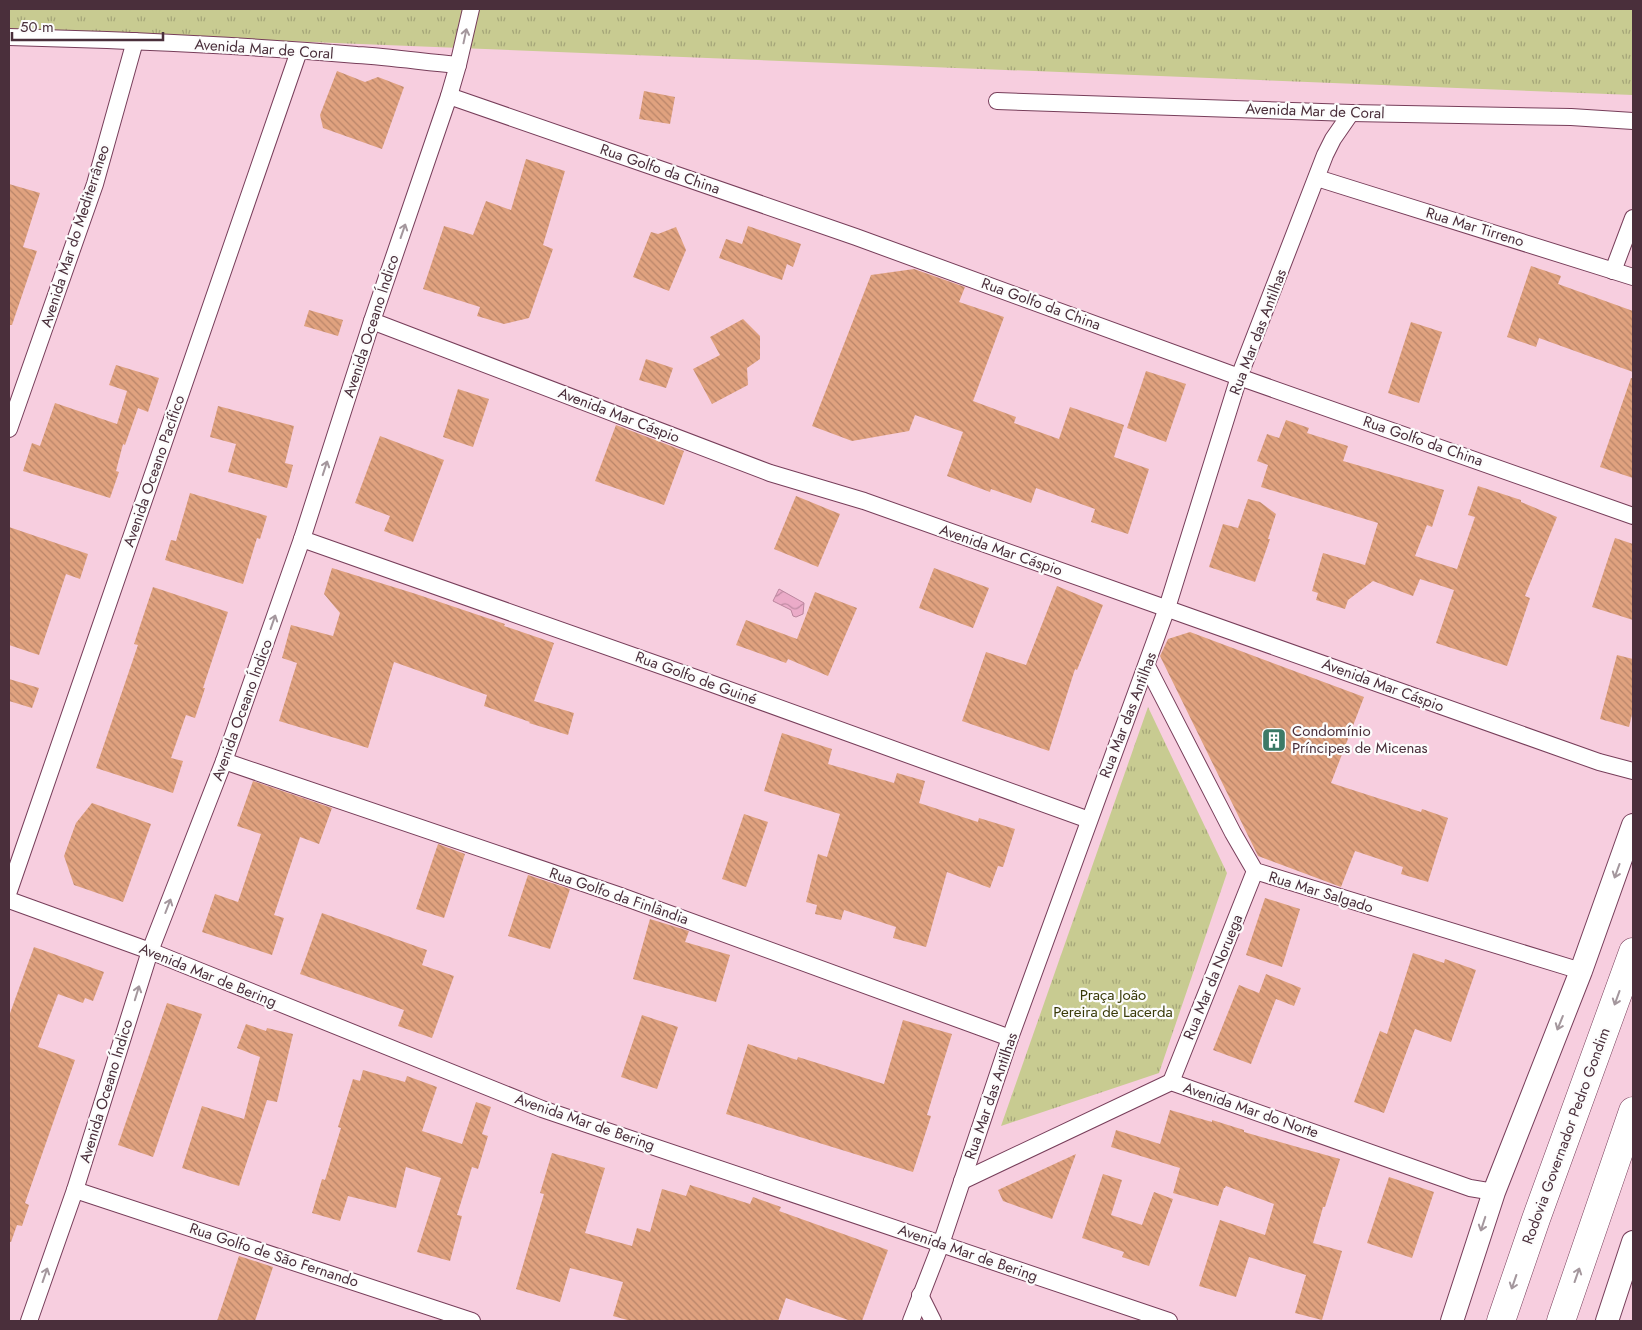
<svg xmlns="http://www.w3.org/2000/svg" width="1642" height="1330" font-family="Jost,sans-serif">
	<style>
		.grass { fill: url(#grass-tufts) }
		.water { fill: url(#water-waves); stroke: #bb869e }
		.building { fill: url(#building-back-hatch) }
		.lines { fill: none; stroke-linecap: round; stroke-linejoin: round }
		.street-casing { stroke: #773e5a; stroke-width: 18 }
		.secondary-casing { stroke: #773e5a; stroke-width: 24 }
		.highway-casing { stroke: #773e5a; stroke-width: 29 }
		.street { stroke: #fff; stroke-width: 16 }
		.secondary { stroke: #fff; stroke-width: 22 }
		.highway { stroke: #fff; stroke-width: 28 }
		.oneway { stroke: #a4979d }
		.labels { text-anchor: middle; stroke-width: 4.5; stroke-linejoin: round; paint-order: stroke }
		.street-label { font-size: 15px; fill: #4a2f3b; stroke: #fcfcfc }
		.poi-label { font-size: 15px; fill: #4a2f3b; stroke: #fcfcfc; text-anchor: start }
		.park-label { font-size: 15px; fill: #383907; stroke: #fcfcfc }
	</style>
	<defs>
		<pattern id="grass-tufts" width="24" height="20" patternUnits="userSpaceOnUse" patternTransform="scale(1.25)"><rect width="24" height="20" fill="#c8cb91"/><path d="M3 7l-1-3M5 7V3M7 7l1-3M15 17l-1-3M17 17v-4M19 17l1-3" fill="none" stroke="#a4a578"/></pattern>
		<pattern id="water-waves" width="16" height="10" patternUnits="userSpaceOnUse" patternTransform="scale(1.25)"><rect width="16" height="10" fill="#ebabc8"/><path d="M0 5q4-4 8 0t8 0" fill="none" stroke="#c08ca4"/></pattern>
		<pattern id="building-back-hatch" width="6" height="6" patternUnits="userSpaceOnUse" patternTransform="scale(1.25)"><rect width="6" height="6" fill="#e0a27f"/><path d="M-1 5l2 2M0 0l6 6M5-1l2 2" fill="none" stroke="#b88469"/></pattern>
	</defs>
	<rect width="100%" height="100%" fill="#f7cedf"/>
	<g class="grass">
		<path d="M 9,9 L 1633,9 L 1633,95 L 9,30 Z"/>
		<path d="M 1148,707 L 1227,873 L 1159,1073 L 1001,1126 Z"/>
	</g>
	<path class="water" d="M 779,589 L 804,603 L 803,614 L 796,617 L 793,616 L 791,610 L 773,601 Z"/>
	<g class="building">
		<path d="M 337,71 L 365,82 L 378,77 L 404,87 L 382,149 L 323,128 L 320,115 Z"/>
		<path d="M 644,91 L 675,97 L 670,124 L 639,119 Z"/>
		<path d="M 526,159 L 565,171 L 543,245 L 553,249 L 529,318 L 504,324 L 477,316 L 480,307 L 423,289 L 444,226 L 473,235 L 486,201 L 511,210 Z"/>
		<path d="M 9,184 L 40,193 L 23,247 L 37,251 L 12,325 L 9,325 Z"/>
		<path d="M 748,226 L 801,244 L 793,267 L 787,264 L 782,280 L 719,258 L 726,239 L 742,244 Z"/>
		<path d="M 676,227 L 686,250 L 669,291 L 633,277 L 651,232 L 658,234 Z"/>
		<path d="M 1531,266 L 1561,276 L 1558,284 L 1633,311 L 1633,372 L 1539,338 L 1536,347 L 1507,337 Z"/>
		<path d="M 914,269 L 965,287 L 959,302 L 1004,317 L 973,401 L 1016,417 L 1014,423 L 1059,439 L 1070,407 L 1124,425 L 1114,457 L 1149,469 L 1128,534 L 1091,522 L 1095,509 L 1036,488 L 1031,503 L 991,489 L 990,492 L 947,476 L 963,432 L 915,415 L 909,431 L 852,441 L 812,426 L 871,275 Z"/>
		<path d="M 309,310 L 343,320 L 338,336 L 304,326 Z"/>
		<path d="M 743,319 L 760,336 L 760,359 L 747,368 L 748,385 L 712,404 L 693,369 L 720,355 L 710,337 Z"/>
		<path d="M 1411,322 L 1442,332 L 1419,403 L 1388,393 Z"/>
		<path d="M 646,359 L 673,368 L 666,388 L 639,380 Z"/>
		<path d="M 116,365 L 159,378 L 148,412 L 138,408 L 125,445 L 123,444 L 116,471 L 119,472 L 110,498 L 23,471 L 32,443 L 40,446 L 55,403 L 117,424 L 127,391 L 109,385 Z"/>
		<path d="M 1146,371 L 1186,384 L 1166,442 L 1127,428 Z"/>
		<path d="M 1631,378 L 1633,378 L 1633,478 L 1600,467 Z"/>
		<path d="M 458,389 L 489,399 L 473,447 L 443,437 Z"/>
		<path d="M 218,406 L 294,426 L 285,463 L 293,465 L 287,488 L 228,472 L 236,444 L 210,437 Z"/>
		<path d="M 1286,420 L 1309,428 L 1307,433 L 1348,446 L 1343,461 L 1444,490 L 1432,527 L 1427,525 L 1415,556 L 1457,569 L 1475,517 L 1468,515 L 1478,486 L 1521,500 L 1521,502 L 1557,517 L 1525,596 L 1530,598 L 1507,666 L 1436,643 L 1454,590 L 1420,579 L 1413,596 L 1373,581 L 1348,600 L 1345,609 L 1316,600 L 1318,593 L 1312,591 L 1323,553 L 1365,565 L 1378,523 L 1261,487 L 1268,465 L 1257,461 L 1267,434 L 1279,438 Z"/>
		<path d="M 616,425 L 684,451 L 664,505 L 595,481 Z"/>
		<path d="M 380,436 L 444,460 L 413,542 L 384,531 L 390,516 L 355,503 Z"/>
		<path d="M 190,493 L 267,516 L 260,539 L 257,538 L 243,584 L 165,560 L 171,540 L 176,541 Z"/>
		<path d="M 796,496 L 840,514 L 818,567 L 774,549 Z"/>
		<path d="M 1248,499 L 1260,502 L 1276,514 L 1268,539 L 1270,539 L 1255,582 L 1209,567 L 1223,524 L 1238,528 Z"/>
		<path d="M 9,527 L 88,554 L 80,579 L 66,574 L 39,655 L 9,645 Z"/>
		<path d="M 1615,538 L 1633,544 L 1633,620 L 1592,607 Z"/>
		<path d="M 332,568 L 416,594 L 505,624 L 504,626 L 554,643 L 534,701 L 574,713 L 568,735 L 529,723 L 530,722 L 484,706 L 487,695 L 394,662 L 368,748 L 279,721 L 297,663 L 282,658 L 291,625 L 333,636 L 340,613 L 324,594 Z"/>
		<path d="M 934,568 L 989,588 L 973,628 L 919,608 Z"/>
		<path d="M 1057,586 L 1103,605 L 1077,670 L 1075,669 L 1049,751 L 962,721 L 986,652 L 1026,665 Z"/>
		<path d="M 153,587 L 228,612 L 203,688 L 205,688 L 195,718 L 186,715 L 171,758 L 183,761 L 173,793 L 96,768 L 138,645 L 134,644 Z"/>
		<path d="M 815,592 L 857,608 L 828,676 L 788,659 L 786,663 L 736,645 L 746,620 L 797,639 Z"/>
		<path d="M 1190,632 L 1364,697 L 1331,783 L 1421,812 L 1422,809 L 1448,818 L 1428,882 L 1401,874 L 1403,867 L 1355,851 L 1341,887 L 1258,856 L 1160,656 L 1168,639 Z"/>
		<path d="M 1617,655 L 1633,659 L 1633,710 L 1629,727 L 1600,719 Z"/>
		<path d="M 9,679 L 39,688 L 32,708 L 9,701 Z"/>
		<path d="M 782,733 L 832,749 L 828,764 L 894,783 L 897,773 L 925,781 L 919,803 L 978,822 L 979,818 L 1015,829 L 1003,867 L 998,866 L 990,888 L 947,872 L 926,947 L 893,938 L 896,927 L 844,910 L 841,920 L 815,914 L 817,905 L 806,902 L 818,854 L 827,857 L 840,814 L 764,791 Z"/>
		<path d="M 253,781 L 332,808 L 319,844 L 300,837 L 274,915 L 284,918 L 272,955 L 202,932 L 215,894 L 238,902 L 261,834 L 237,826 Z"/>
		<path d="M 92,803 L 151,824 L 123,902 L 74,885 L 64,856 L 76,823 Z"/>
		<path d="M 744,814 L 768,822 L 746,887 L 722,879 Z"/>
		<path d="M 438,844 L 465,854 L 444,918 L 416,909 Z"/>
		<path d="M 528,875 L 570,889 L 550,949 L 508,936 Z"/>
		<path d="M 1265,898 L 1300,909 L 1282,967 L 1246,955 Z"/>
		<path d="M 322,913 L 427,950 L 422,965 L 454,976 L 432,1038 L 398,1026 L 404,1010 L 300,974 Z"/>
		<path d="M 650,919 L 689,931 L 685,942 L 730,955 L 716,1002 L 633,979 Z"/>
		<path d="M 34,947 L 104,972 L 93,1001 L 85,998 L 83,1003 L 58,994 L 38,1047 L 75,1060 L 25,1203 L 29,1205 L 22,1226 L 17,1225 L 11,1242 L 9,1242 L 9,1016 Z"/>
		<path d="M 1413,953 L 1444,963 L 1445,959 L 1476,970 L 1451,1042 L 1415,1029 L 1384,1113 L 1354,1102 L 1380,1031 L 1387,1034 Z"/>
		<path d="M 1266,974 L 1301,988 L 1294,1006 L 1276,999 L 1251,1064 L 1213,1050 L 1239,985 L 1259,993 Z"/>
		<path d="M 167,1003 L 202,1014 L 153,1157 L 118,1145 Z"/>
		<path d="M 642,1015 L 678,1027 L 657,1089 L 621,1077 Z"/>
		<path d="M 903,1020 L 952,1034 L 927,1115 L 931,1116 L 913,1172 L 726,1114 L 748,1044 L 797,1060 L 798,1057 L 884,1084 Z"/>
		<path d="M 246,1024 L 266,1031 L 267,1028 L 293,1034 L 277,1102 L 267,1100 L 239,1186 L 182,1168 L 202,1106 L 244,1119 L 260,1057 L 237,1048 Z"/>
		<path d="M 363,1070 L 405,1082 L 407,1076 L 437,1087 L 422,1131 L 462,1144 L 476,1102 L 491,1107 L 482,1134 L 488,1136 L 478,1169 L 472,1167 L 457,1215 L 462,1216 L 450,1261 L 417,1252 L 441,1178 L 406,1167 L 396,1208 L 348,1196 L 340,1221 L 312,1213 L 322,1179 L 325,1180 L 341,1128 L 338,1127 L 353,1079 L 360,1081 Z"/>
		<path d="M 1170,1110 L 1212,1122 L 1212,1120 L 1244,1130 L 1244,1132 L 1340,1159 L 1325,1207 L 1323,1207 L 1313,1243 L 1342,1251 L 1322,1320 L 1295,1313 L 1306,1275 L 1249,1257 L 1236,1297 L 1199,1286 L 1220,1220 L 1265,1235 L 1274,1204 L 1226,1186 L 1225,1188 L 1224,1188 L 1218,1206 L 1173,1193 L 1180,1168 L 1111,1147 L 1116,1130 L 1160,1144 Z"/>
		<path d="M 552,1153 L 605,1168 L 585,1233 L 632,1246 L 637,1228 L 650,1232 L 662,1189 L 686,1196 L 690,1185 L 750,1204 L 753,1197 L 781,1207 L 779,1211 L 888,1250 L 862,1321 L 851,1321 L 786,1298 L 778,1321 L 631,1321 L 613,1316 L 623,1282 L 570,1268 L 560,1302 L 516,1289 L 544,1194 L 540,1193 Z"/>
		<path d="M 1076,1154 L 1052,1219 L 1003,1201 L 998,1190 Z"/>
		<path d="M 1103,1174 L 1122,1180 L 1111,1215 L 1142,1225 L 1154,1192 L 1173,1199 L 1149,1266 L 1122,1257 L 1124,1252 L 1082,1238 Z"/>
		<path d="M 1389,1177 L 1434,1192 L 1412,1258 L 1367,1243 Z"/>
		<path d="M 239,1256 L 273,1267 L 255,1321 L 217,1321 Z"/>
	</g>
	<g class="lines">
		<defs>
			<g id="street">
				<path d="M 9,37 C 125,40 241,45 357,55 C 391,57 424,62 458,65"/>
				<path d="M 449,96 L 856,237 L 1239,377 L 1633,516"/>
				<path d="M 997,101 L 1351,113 L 1571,117 L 1633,121"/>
				<path d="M 1317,178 L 1633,277"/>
				<path d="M 1613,271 L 1633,218"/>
				<path d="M 372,321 L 770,473 L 864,501 L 1599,762 L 1633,771"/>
				<path d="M 9,429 L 95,184 L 135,41"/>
				<path d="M 302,539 L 696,678 L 1089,820"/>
				<path d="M 1147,666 L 1233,833 L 1255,871 L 1581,971"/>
				<path d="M 224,761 L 618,895 L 1010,1038"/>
				<path d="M 9,891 L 299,51"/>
				<path d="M 9,900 L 150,951 L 542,1109 L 1169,1321"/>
				<path d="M 1171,1082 L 1255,871"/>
				<path d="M 962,1181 L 1171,1082 L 1470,1188 L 1494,1192"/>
				<path d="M 75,1190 L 472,1321"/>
				<path d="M 920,1295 L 933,1321"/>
				<path d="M 29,1321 L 75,1190 L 150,951 L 224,761 L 302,539 L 372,321 L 449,96 L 458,65 L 471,9"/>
				<path d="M 911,1321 L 941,1244 L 1010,1038 L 1167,608 L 1239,377 L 1325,155 L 1333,139 L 1351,113"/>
			</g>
			<g id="secondary">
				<path d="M 1452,1321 L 1494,1192 L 1581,971 L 1633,825"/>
				<path d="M 1607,1321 L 1633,1242"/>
			</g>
			<g id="highway">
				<path d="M 1501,1321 L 1536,1219 L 1633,952"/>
				<path d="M 1561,1321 L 1633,1111"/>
			</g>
		</defs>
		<use href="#street" class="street-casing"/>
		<use href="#secondary" class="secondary-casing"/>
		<use href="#highway" class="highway-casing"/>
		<use href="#street" class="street"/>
		<use href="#secondary" class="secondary"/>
		<use href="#highway" class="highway"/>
	</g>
	<defs><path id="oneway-shaft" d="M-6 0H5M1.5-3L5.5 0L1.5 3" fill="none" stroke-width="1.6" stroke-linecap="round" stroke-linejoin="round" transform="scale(1.25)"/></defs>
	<g class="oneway">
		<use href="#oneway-shaft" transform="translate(465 36) rotate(-78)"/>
		<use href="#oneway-shaft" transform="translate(403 231) rotate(-71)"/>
		<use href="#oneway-shaft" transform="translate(325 468) rotate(-72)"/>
		<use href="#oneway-shaft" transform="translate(273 622) rotate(-71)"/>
		<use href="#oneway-shaft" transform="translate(1617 871) rotate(110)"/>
		<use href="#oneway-shaft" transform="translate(168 906) rotate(-69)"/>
		<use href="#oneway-shaft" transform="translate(137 993) rotate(-73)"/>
		<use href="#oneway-shaft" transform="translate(1617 998) rotate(110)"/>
		<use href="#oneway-shaft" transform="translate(1560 1023) rotate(112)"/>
		<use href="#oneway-shaft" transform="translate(1483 1224) rotate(108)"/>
		<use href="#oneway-shaft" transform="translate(45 1275) rotate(-71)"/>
		<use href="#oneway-shaft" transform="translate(1577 1275) rotate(-71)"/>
		<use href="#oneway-shaft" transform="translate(1514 1282) rotate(109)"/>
	</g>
	<defs>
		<symbol id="building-square" viewBox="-11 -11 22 22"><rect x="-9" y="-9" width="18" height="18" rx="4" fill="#3c7a67" stroke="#fcfcfc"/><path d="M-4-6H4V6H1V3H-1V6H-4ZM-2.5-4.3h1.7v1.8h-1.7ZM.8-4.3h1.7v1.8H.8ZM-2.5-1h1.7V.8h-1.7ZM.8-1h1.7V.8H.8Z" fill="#fff"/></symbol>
	</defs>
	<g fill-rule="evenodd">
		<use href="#building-square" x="1260" y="726" width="28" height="28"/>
	</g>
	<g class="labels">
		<g class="street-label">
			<text transform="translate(264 49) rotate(4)" y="5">Avenida Mar de Coral</text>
			<text transform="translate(1315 111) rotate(2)" y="5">Avenida Mar de Coral</text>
			<text transform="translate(660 169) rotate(19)" y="5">Rua Golfo da China</text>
			<text transform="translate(1475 227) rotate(17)" y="5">Rua Mar Tirreno</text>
			<text transform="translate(75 236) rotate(-72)" y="5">Avenida Mar do Mediterrâneo</text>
			<text transform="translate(1041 304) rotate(20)" y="5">Rua Golfo da China</text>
			<text transform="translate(371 326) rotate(-72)" y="5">Avenida Oceano Índico</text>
			<text transform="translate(1258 332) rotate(-69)" y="5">Rua Mar das Antilhas</text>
			<text transform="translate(619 415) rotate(21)" y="5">Avenida Mar Cáspio</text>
			<text transform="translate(1423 441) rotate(19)" y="5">Rua Golfo da China</text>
			<text transform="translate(154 471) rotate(-71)" y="5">Avenida Oceano Pacífico</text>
			<text transform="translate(1001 550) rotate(19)" y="5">Avenida Mar Cáspio</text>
			<text transform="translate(696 678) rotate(20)" y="5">Rua Golfo de Guiné</text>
			<text transform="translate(1383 685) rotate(20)" y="5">Avenida Mar Cáspio</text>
			<text transform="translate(242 710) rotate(-70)" y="5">Avenida Oceano Índico</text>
			<text transform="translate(1128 715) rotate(-69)" y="5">Rua Mar das Antilhas</text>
			<text transform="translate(1321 892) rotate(17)" y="5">Rua Mar Salgado</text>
			<text transform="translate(619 896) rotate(19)" y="5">Rua Golfo da Finlândia</text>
			<text transform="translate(208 975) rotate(22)" y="5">Avenida Mar de Bering</text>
			<text transform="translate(1213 977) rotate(-68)" y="5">Rua Mar da Noruega</text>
			<text transform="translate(106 1091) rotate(-73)" y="5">Avenida Oceano Índico</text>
			<text transform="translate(991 1096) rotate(-71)" y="5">Rua Mar das Antilhas</text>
			<text transform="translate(1251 1110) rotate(19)" y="5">Avenida Mar do Norte</text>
			<text transform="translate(585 1122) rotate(19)" y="5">Avenida Mar de Bering</text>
			<text transform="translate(1566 1136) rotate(-70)" y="5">Rodovia Governador Pedro Gondim</text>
			<text transform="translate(968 1253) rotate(19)" y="5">Avenida Mar de Bering</text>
			<text transform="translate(274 1255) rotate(18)" y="5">Rua Golfo de São Fernando</text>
		</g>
		<g class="poi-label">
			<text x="1292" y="736">Condomínio<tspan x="1292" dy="17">Príncipes de Micenas</tspan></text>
		</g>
		<g class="park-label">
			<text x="1113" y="1000">Praça João<tspan x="1113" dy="17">Pereira de Lacerda</tspan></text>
		</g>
	</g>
	<rect width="1642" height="1330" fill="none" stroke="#4a2f3b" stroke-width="20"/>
	<path d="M12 32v8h151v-8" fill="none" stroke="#4a2f3b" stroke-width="2.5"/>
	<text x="20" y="32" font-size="15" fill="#4a2f3b" stroke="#fcfcfc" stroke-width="4" paint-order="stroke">50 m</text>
</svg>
